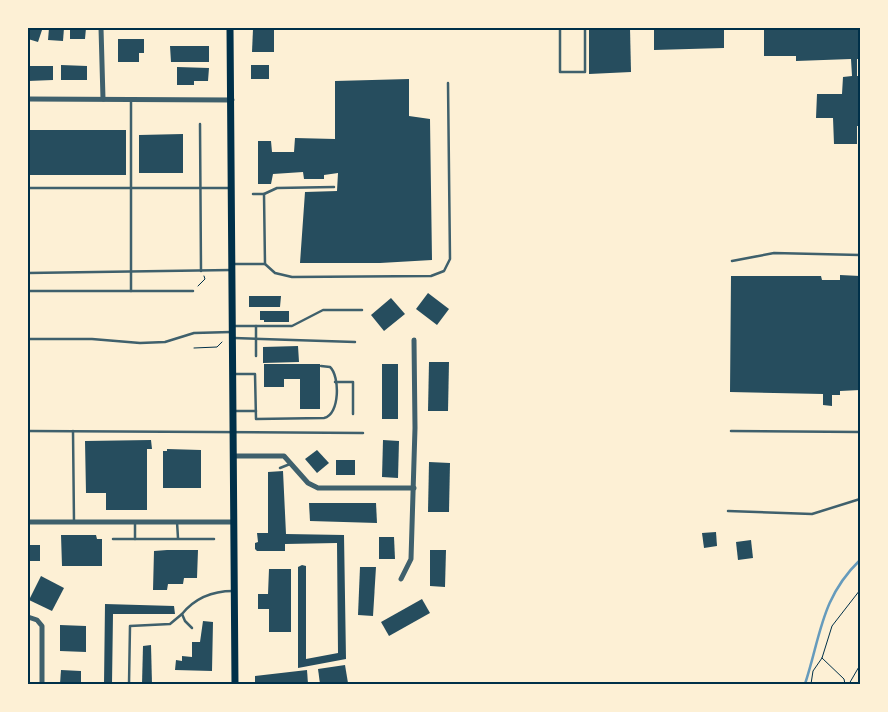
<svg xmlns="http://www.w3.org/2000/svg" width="888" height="712" font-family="Ubuntu,sans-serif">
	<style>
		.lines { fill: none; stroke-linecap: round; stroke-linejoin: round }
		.stream { stroke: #669bbc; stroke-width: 2.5 }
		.building { fill: #264d5e }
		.path { stroke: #003049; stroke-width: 1 }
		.service { stroke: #3f606c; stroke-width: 2.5 }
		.minor { stroke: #3f606c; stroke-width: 5 }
		.secondary { stroke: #003049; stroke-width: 7 }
		.neatline { fill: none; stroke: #003049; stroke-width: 2 }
	</style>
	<rect width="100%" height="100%" fill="#fdf0d5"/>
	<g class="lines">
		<path class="stream" d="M 805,684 C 821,635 821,598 860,560"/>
	</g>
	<g class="building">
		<path d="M 28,28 L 42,30 L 38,42 L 28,39 Z"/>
		<path d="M 49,28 L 64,28 L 63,41 L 48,40 Z"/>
		<path d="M 70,28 L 86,28 L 85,39 L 70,39 Z"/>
		<path d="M 589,28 L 630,28 L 631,72 L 589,74 Z"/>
		<path d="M 654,28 L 724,28 L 724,48 L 654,50 Z"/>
		<path d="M 764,28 L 860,28 L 860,59 L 857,59 L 857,76 L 860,76 L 860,126 L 857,126 L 857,144 L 834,144 L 833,118 L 816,118 L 817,94 L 842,94 L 843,77 L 852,76 L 851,59 L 796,61 L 796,56 L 764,56 Z"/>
		<path d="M 253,29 L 274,29 L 274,52 L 252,52 Z"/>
		<path d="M 118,39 L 144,39 L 144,53 L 139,53 L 139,62 L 118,62 Z"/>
		<path d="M 170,46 L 209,46 L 209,62 L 171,62 Z"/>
		<path d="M 61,65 L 87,66 L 87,80 L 61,80 Z"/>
		<rect x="251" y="65" width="18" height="14"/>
		<path d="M 28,66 L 53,66 L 53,80 L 28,81 Z"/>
		<path d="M 177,67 L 209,68 L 208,81 L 194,81 L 194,85 L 177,85 Z"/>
		<path d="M 409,79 L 409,116 L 430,119 L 432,260 L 380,263 L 300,263 L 305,192 L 337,191 L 338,173 L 324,175 L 324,179 L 304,179 L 303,172 L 273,174 L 271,184 L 258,184 L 258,141 L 271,141 L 272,152 L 294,152 L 295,138 L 335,139 L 335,81 Z"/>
		<path d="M 30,130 L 126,130 L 126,175 L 29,175 Z"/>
		<path d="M 183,134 L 183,173 L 139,173 L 139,135 Z"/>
		<path d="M 840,275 L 860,276 L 860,390 L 840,391 L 840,395 L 832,395 L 832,406 L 823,405 L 823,394 L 730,392 L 731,276 L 821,276 L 822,280 L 840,280 Z"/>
		<path d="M 428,293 L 449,309 L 437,325 L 416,309 Z"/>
		<path d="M 249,296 L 281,296 L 280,307 L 249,307 Z"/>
		<path d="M 391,298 L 405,314 L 384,331 L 371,315 Z"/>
		<path d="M 260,311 L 289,311 L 289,322 L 264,322 L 264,320 L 260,320 Z"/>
		<path d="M 298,346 L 299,362 L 263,363 L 263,347 Z"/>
		<path d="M 429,362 L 449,362 L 448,411 L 428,411 Z"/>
		<path d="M 264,364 L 320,364 L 320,409 L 300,409 L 300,379 L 284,379 L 284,387 L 264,387 Z"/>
		<rect x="382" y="364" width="16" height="55"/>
		<path d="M 151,440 L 152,449 L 147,449 L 147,510 L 106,510 L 106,493 L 86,493 L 85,441 Z"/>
		<path d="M 383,440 L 399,441 L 398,478 L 382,477 Z"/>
		<path d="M 167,449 L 201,450 L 201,488 L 163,488 L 163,451 L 167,451 Z"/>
		<path d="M 317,450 L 329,463 L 317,473 L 305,459 Z"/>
		<rect x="336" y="460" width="19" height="15"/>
		<path d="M 429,462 L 450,463 L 449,512 L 428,512 Z"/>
		<path d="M 283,471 L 286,534 L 344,535 L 346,659 L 298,668 L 298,567 L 302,565 L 306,566 L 306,659 L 338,653 L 337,543 L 285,544 L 285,551 L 257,551 L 255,549 L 255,543 L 258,542 L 257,533 L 268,533 L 268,472 Z"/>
		<path d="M 309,503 L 376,503 L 377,523 L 310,521 Z"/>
		<path d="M 716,532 L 717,546 L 704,548 L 702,533 Z"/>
		<path d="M 61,535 L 96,535 L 97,539 L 102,539 L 102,566 L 62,566 Z"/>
		<path d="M 379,537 L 394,537 L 395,559 L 379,559 Z"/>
		<path d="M 751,540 L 753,558 L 738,560 L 736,542 Z"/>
		<rect x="28" y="545" width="12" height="16"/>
		<path d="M 167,550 L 198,550 L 197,578 L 184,578 L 183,584 L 168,584 L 167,590 L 153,590 L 154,551 Z"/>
		<path d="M 430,550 L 446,550 L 445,587 L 430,586 Z"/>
		<path d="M 360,567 L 376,567 L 373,616 L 358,615 Z"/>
		<path d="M 269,569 L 291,569 L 291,632 L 269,632 L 269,609 L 258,609 L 258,594 L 268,594 Z"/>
		<path d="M 41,576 L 64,588 L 52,611 L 29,600 Z"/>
		<path d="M 422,599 L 430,613 L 389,636 L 381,622 Z"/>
		<path d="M 105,604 L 174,606 L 175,614 L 113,614 L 112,684 L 104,684 Z"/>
		<path d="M 203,621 L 213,622 L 212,671 L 175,670 L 176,660 L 182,661 L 182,656 L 192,657 L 192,642 L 200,642 Z"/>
		<path d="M 60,625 L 86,626 L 86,652 L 60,651 Z"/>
		<path d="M 151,645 L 152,684 L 142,684 L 143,646 Z"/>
		<path d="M 345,665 L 348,683 L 320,684 L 318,669 Z"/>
		<path d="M 61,670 L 81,671 L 81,684 L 60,684 Z"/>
		<path d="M 307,670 L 308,684 L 255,684 L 255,676 Z"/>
	</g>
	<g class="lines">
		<g class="path">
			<path d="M 198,286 L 205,279 L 204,276"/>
			<path d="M 194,348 L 217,347 L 222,342"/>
			<path d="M 822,658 L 844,679 L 845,684"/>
			<path d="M 811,684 L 813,671 L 822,658 L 832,626 L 860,590"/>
			<path d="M 849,684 L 860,665"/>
		</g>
		<g class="service">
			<path d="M 560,28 L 560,72 L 585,72 L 585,28"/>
			<path d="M 131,101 L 131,291"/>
			<path d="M 200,124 L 201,271"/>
			<path d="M 28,188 L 231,188"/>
			<path d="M 264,194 L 277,188 L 334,187"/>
			<path d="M 732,261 L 774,253 L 860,255"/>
			<path d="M 233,264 L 265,264 L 264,194 L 253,194"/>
			<path d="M 265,264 L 275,273 L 292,277 L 431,276 L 444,271 L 450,259 L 448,83"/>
			<path d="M 28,273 L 231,270"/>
			<path d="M 28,291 L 193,291"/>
			<path d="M 234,326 L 292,326 L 323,310 L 362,310"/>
			<path d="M 256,326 L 256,356"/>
			<path d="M 234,338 L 355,342"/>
			<path d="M 28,339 L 92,339 L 140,343 L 165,342 L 194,333 L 231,332"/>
			<path d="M 235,374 L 255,374 L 256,419 L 324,418 C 340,415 340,376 330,367 L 321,366"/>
			<path d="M 335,382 L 353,382 L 353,414"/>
			<path d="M 235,411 L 256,411"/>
			<path d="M 28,431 L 363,433"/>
			<path d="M 73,431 L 74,522"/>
			<path d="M 731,431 L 860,432"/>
			<path d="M 280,468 L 290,464"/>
			<path d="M 728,511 L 812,514 L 860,499"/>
			<path d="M 177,522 L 178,538"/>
			<path d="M 113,539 L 214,539"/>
			<path d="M 135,539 L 135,523"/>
			<path d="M 192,628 L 185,621 L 182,614 C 195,598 213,591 233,591"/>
			<path d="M 129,684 L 130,626 L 170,624 L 182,614"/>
		</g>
		<g class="minor">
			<path d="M 101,28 L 103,99"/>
			<path d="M 28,99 L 232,100"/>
			<path d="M 233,456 L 284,456 L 308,483 L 318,488 L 414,488"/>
			<path d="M 28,522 L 234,522"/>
			<path d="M 401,579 L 411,559 L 415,428 L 414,340"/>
			<path d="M 28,617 L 37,620 L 42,626 L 42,684"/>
		</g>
		<path class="secondary" d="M 230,28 L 235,684"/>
	</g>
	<rect width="888" height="712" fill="none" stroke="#fdf0d5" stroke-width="58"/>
	<rect x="29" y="29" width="830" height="654" class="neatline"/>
</svg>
